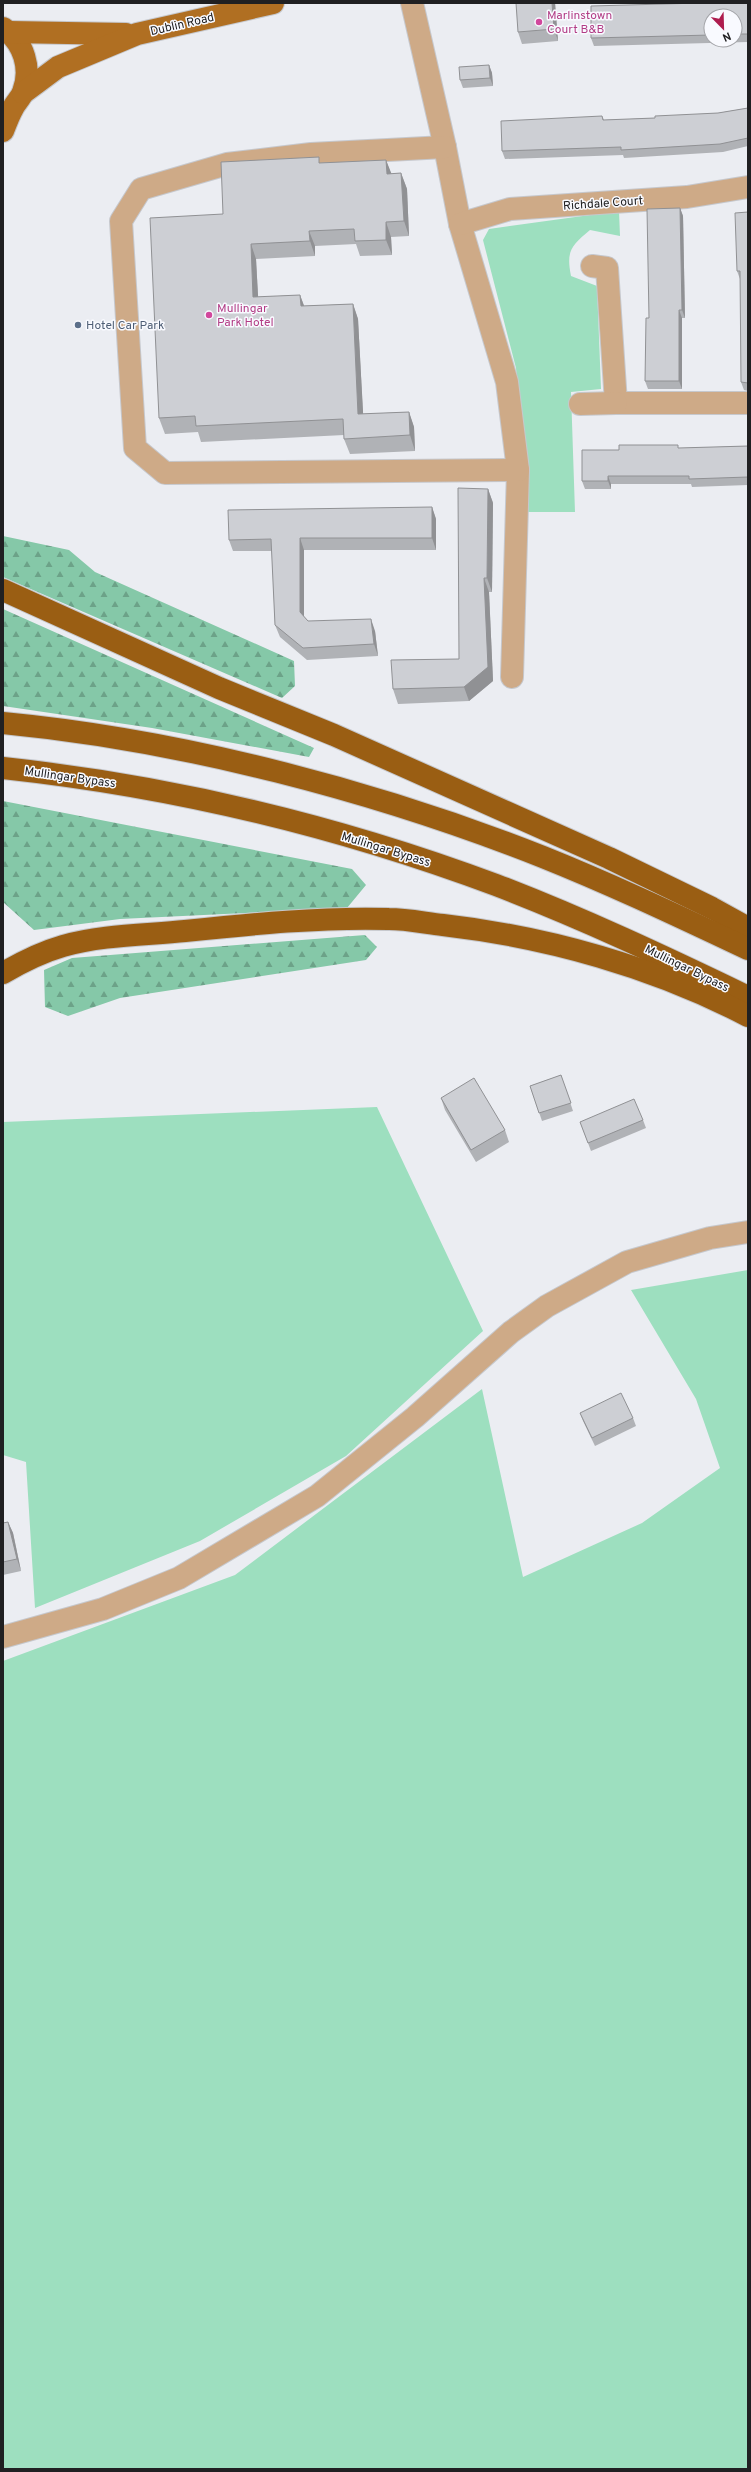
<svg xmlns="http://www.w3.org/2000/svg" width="751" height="2472" font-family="Overpass,sans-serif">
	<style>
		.green { fill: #9ddfbf }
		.forest { fill: url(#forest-firs) }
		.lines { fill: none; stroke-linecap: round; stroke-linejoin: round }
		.minor-casing { stroke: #c6c8cd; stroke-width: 24 }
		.major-casing { stroke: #c6c8cd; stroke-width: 24 }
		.highway-casing { stroke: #c6c8cd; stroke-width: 24 }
		.minor { stroke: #ceaa87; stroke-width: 22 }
		.major { stroke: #b06f22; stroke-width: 22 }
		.highway { stroke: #9a5e13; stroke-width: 22 }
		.wall { fill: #b0b2b6; fill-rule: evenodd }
		.shaded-wall { fill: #909194 }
		.building { fill: #cdcfd4; stroke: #909194 }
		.hotel-dot { fill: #d1479c; stroke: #f9faff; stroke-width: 1.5 }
		.service-dot { fill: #5c6f8a; stroke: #f9faff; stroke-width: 1.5 }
		.labels { text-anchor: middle; stroke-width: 3; stroke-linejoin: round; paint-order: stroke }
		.hotel-label { font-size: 12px; fill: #b23c85; stroke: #f9faff; text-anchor: start }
		.street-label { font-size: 12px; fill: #202022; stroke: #f9faff }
		.service-label { font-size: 12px; fill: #4e5e75; stroke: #f9faff; text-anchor: start }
	</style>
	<defs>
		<pattern id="forest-firs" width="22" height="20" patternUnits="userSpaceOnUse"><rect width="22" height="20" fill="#85c8a8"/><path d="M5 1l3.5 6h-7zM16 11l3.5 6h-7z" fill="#6ca288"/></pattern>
	</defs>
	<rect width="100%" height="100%" fill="#ebedf2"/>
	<g class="green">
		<path d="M 619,211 L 620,236 L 590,230 C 571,246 566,251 571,276 L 597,286 L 601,389 L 571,392 L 575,512 L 528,512 L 516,368 L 483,240 L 489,229 Z"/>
		<path d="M 377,1107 L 483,1331 L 346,1456 L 200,1541 L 35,1608 L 26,1462 L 3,1455 L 3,1122 Z"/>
		<path d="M 748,1270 L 748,2469 L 3,2469 L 3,1661 L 235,1575 L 482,1389 L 523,1577 L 642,1523 L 720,1468 L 696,1399 L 631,1290 Z"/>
	</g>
	<g class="forest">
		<path d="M 3,536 L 69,550 L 95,572 L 294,661 L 295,686 L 282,698 L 3,577 Z"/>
		<path d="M 3,609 L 314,748 L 309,757 L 152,728 L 3,706 Z"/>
		<path d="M 3,801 L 352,869 L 366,885 L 347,908 L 120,919 L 34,930 L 3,902 Z"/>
		<path d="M 365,935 L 377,947 L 366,960 L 120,998 L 68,1016 L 45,1007 L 44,970 L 72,958 Z"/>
	</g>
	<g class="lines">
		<defs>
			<g id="minor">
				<path d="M 412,3 L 445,147 L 460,224 L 507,382 L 518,470 L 512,677"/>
				<path d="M 445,147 L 311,154 L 227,164 L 141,189 L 121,221 L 135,448 L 165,473 L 518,470"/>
				<path d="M 460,224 L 510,209 L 687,197 L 748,187"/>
				<path d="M 592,266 L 607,268 L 616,403 L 748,403"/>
				<path d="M 580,404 L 616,403"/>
				<path d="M 3,1637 L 103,1609 L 179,1578 L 317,1496 L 415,1417 L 511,1332 L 547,1306 L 627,1262 L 710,1238 L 748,1232"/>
			</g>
			<g id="major">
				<path d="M 3,28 C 24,42 32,69 23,92 C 21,98 16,102 13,108 C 9,115 6,123 3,131"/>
				<path d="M 9,32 L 126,34"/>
				<path d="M 23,93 L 58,67 L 137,34 L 273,3"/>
			</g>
			<g id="highway">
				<path d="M 3,590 L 219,688 L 334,735 L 609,858 L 712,908 L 748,928"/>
				<path d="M 3,723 C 182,740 376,791 543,857 C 613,885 680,917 748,949"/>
				<path d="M 3,768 C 170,786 338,826 496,885 C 582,918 665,957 748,997"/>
				<path d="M 3,973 C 22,962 42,952 63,946 C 101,935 145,935 185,931 C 253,924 321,917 389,919 C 407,919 425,923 443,925 C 547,937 655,967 748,1016"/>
			</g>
		</defs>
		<use href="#minor" class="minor-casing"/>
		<use href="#major" class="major-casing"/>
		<use href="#highway" class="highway-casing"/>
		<use href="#minor" class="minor"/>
		<use href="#major" class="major"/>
		<use href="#highway" class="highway"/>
	</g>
	<g class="wall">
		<path d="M 555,3 L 558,41 L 522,44 L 518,32 Z"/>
		<path d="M 748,3 L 748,42 L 594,46 L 591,38 ZM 711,16 L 735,16 L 735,40 L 711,40 Z"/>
		<path d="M 489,65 L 492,73 L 493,86 L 463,88 L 460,80 Z"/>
		<path d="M 748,108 L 748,146 L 723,152 L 624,158 L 623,155 L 505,159 L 502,151 L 602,116 L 604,120 L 655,118 L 718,113 Z"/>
		<path d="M 386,160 L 391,174 L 401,173 L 407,189 L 409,236 L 391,237 L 392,255 L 360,256 L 356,244 L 315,246 L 315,256 L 256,259 L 258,297 L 300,295 L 304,306 L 353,304 L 358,319 L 363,414 L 409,412 L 414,427 L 415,451 L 350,454 L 344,439 L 344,435 L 201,442 L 198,432 L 165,434 L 159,418 L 223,214 L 321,163 Z"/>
		<path d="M 680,208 L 683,216 L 685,318 L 682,318 L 682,389 L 648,389 L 645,381 L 649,318 Z"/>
		<path d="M 748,212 L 748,391 L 744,390 L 741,382 L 740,279 L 737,271 Z"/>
		<path d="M 748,446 L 748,485 L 692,487 L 691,484 L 611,484 L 611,489 L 585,489 L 582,481 L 619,450 Z"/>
		<path d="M 488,489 L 493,503 L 492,592 L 489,592 L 493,681 L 469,701 L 398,704 L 393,689 L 459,659 Z"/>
		<path d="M 432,507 L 436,519 L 436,550 L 304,550 L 304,617 L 308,621 L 375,631 L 378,656 L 307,660 L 280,637 L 275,625 L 272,551 L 233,551 L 229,540 Z"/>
		<path d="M 561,1075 L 573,1111 L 542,1121 L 530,1086 Z"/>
		<path d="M 441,1098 L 505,1130 L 509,1142 L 476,1162 L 445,1110 Z"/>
		<path d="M 643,1120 L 646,1128 L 591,1151 L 580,1122 Z"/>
		<path d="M 580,1413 L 633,1418 L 636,1426 L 595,1446 L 583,1421 Z"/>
		<path d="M 8,1522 L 13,1533 L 21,1571 L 3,1575 L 3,1523 Z"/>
	</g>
	<g class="shaded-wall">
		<path d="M 552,3 L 555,3 L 558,41 L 554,29 Z"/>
		<path d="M 489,65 L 492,73 L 493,86 L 490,78 Z"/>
		<path d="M 386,160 L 392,175 L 387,174 Z"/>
		<path d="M 401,173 L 407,189 L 409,236 L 404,221 Z"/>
		<path d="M 680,208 L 683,216 L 685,318 L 682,310 Z"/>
		<path d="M 386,222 L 391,237 L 392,255 L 386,240 Z"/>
		<path d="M 309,231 L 315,246 L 315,256 L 310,241 Z"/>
		<path d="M 251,244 L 256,259 L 259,313 L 253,297 Z"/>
		<path d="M 300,295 L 306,311 L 301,306 Z"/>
		<path d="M 353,304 L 358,319 L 364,430 L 358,414 Z"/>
		<path d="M 679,310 L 682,318 L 682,389 L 679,381 Z"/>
		<path d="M 409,412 L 414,427 L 415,451 L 410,435 Z"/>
		<path d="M 608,476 L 611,484 L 611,489 L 608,481 Z"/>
		<path d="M 488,489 L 493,503 L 492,592 L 487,578 Z"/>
		<path d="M 432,507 L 436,519 L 436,550 L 432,538 Z"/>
		<path d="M 300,538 L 304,550 L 304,624 L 300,612 Z"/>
		<path d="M 484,578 L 489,592 L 493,681 L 469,701 L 464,687 Z"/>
		<path d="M 371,619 L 375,631 L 378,656 L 374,644 Z"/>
		<path d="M 8,1522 L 13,1533 L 21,1571 L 17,1559 Z"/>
	</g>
	<g class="building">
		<path d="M 516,3 L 552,3 L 554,29 L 518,32 Z"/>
		<path d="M 700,3 L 748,3 L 748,34 L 735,34 L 735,16 L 711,16 L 711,35 L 591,38 L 591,6 Z"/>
		<path d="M 489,65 L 490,78 L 460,80 L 459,67 Z"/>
		<path d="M 748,108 L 748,138 L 720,144 L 621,150 L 621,147 L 502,151 L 501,121 L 602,116 L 603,120 L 655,118 L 655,116 L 718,113 Z"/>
		<path d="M 319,157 L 319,163 L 386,160 L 387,174 L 401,173 L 404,221 L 386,222 L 386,240 L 355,241 L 354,229 L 309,231 L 310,241 L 251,244 L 253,297 L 300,295 L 301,306 L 353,304 L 358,414 L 409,412 L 410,435 L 344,439 L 343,419 L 196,426 L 195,416 L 159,418 L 150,218 L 223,214 L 221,162 Z"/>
		<path d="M 680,208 L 682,310 L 679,310 L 679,381 L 645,381 L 646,318 L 649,318 L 647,209 Z"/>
		<path d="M 748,212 L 748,383 L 741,382 L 740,271 L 737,271 L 735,213 Z"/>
		<path d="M 619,445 L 678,445 L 678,448 L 748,446 L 748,477 L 689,479 L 689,476 L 608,476 L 608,481 L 582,481 L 582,450 L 619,450 Z"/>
		<path d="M 458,488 L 488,489 L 487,578 L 484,578 L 488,667 L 464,687 L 393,689 L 391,660 L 459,659 Z"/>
		<path d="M 432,507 L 432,538 L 300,538 L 300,612 L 308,621 L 371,619 L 374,644 L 303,648 L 275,625 L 271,539 L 229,540 L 228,510 Z"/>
		<path d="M 561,1075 L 571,1103 L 539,1113 L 530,1086 Z"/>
		<path d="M 474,1078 L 505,1130 L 471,1150 L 441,1098 Z"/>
		<path d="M 634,1099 L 643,1120 L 588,1143 L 580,1122 Z"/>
		<path d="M 621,1393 L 633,1418 L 592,1438 L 580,1413 Z"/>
		<path d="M 8,1522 L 17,1559 L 3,1562 L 3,1523 Z"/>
	</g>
	<g class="hotel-dot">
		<circle cx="539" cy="22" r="4"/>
		<circle cx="209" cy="315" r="4"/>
	</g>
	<circle class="service-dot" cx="78" cy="325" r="4"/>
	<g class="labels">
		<g class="hotel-label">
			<text x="547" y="19">Marlinstown<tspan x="547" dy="14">Court B&amp;B</tspan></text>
			<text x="217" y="312">Mullingar<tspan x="217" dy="14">Park Hotel</tspan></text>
		</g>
		<g class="street-label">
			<text transform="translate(182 24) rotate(-13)" y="4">Dublin Road</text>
			<text transform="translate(603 203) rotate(-4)" y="4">Richdale Court</text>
			<text transform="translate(70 777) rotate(8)" y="4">Mullingar Bypass</text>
			<text transform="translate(386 849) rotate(17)" y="4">Mullingar Bypass</text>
			<text transform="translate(687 968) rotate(26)" y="4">Mullingar Bypass</text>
		</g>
		<g class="service-label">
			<text x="86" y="329">Hotel Car Park</text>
		</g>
	</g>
	<rect width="751" height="2472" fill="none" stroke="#202022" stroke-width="8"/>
	<g transform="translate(723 28) rotate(157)"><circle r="19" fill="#f9faff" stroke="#a2a3a7"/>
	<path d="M0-3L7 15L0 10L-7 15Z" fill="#ae1c4e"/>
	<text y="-6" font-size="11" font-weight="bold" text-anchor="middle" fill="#202022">N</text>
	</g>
</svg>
